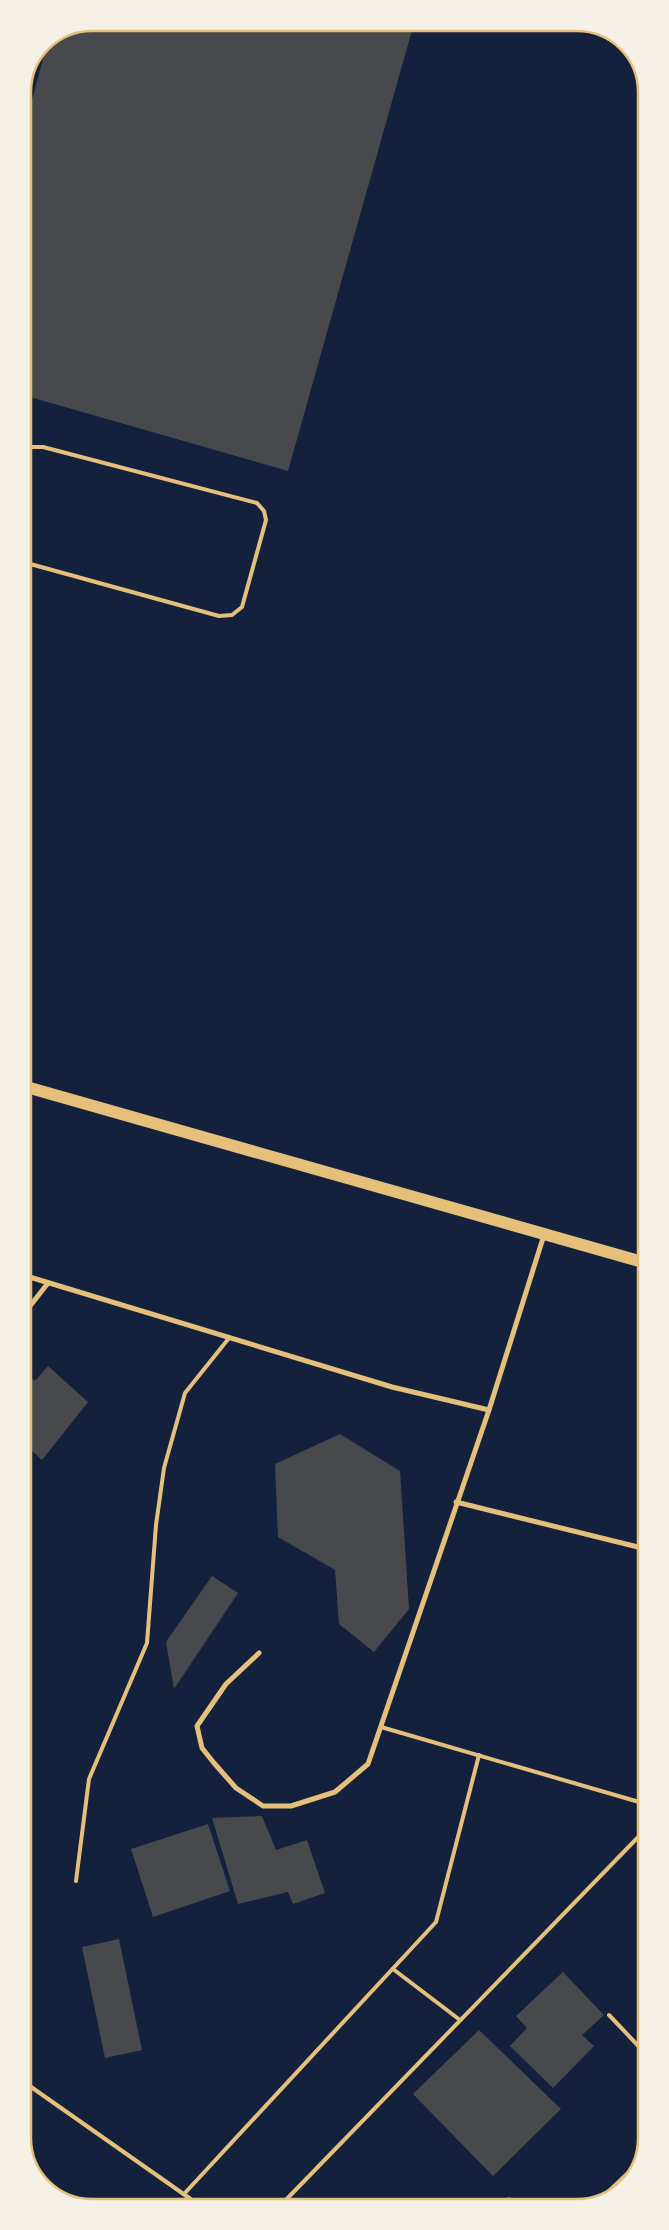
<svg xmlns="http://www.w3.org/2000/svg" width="669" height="2230" font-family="Ubuntu,sans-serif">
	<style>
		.building { fill: #48494c }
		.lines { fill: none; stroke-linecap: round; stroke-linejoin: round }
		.service { stroke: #e5c07b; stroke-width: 4 }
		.minor { stroke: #e5c07b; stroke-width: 5 }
		.primary { stroke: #e5c07b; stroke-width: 12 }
		.rim { fill: none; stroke: #e5c07b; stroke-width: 2.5 }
	</style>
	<rect width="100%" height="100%" fill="#14213d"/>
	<g class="building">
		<path d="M 92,22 L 414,23 L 288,471 L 23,395 L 23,134 L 48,40 Z"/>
		<path d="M 48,1366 L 88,1402 L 42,1460 L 23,1443 L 23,1373 L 25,1372 L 35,1381 Z"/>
		<path d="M 340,1434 L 400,1471 L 409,1609 L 374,1652 L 339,1624 L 335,1570 L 278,1537 L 275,1464 Z"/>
		<path d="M 212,1576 L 238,1593 L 174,1689 L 166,1642 Z"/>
		<path d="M 262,1816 L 276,1850 L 307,1840 L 325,1893 L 293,1904 L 288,1892 L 238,1904 L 212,1818 Z"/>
		<path d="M 208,1824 L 230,1891 L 153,1917 L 131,1849 Z"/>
		<path d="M 646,1843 L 646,1861 L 637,1851 Z"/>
		<path d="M 119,1939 L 142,2050 L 105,2058 L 82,1947 Z"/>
		<path d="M 563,1972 L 604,2015 L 582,2035 L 594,2046 L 553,2088 L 510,2046 L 527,2028 L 516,2016 Z"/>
		<path d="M 479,2030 L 561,2109 L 493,2176 L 413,2094 Z"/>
		<path d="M 509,2196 L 518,2206 L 498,2206 Z"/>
	</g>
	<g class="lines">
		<g class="service">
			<path d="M 23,455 L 24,452 L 32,447 L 43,447 L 257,503 L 264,511 L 266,520 L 242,607 L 232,615 L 219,616 L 23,562"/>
			<path d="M 381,1727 L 646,1804"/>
			<path d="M 76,1881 L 89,1779 L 147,1643 L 156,1525 L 164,1468 L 185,1393 L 229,1338"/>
			<path d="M 393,1969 L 460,2020"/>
			<path d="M 609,2015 L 646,2054"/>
			<path d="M 24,2082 L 202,2207"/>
			<path d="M 184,2194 L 436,1922 L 479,1755"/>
			<path d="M 279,2207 L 646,1829"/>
		</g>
		<g class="minor">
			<path d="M 23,1275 L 392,1387 L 489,1410"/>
			<path d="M 23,1315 L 48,1283"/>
			<path d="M 456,1502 L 646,1549"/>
			<path d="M 259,1653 L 226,1684 L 197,1726 L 202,1748 L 214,1763 L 236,1788 L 263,1806 L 291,1806 L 335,1792 L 368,1764 L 489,1410 L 544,1235"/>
			<path d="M 598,2202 L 636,2166"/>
		</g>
		<path class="primary" d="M 23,1086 L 646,1263"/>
	</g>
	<path d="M0 0H669V2230H0ZM92 31H577A61 61 0 0 1 638 92V2138A61 61 0 0 1 577 2199H92A61 61 0 0 1 31 2138V92A61 61 0 0 1 92 31Z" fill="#f6f1e7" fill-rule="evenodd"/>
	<path class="rim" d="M92 31H577A61 61 0 0 1 638 92V2138A61 61 0 0 1 577 2199H92A61 61 0 0 1 31 2138V92A61 61 0 0 1 92 31Z"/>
</svg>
